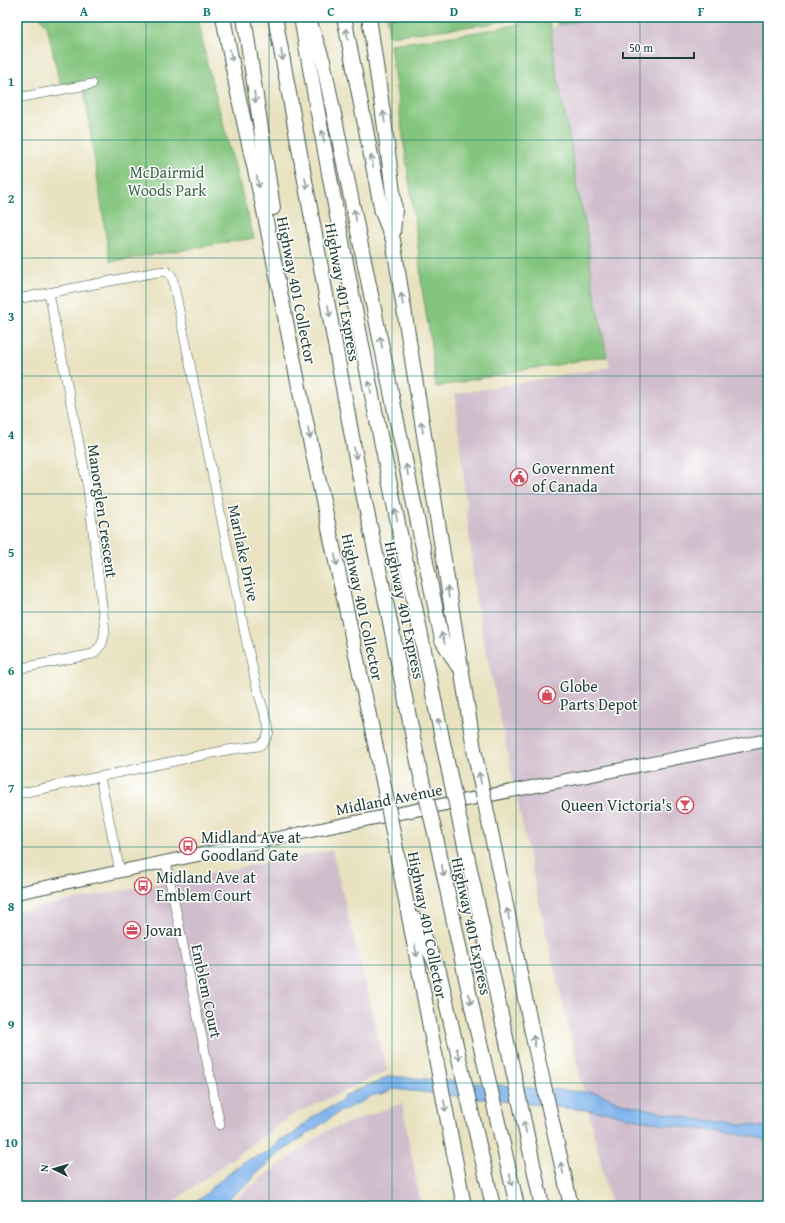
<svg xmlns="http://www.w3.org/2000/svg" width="785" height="1223" font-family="'Gentium Book Plus',serif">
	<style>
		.industrial { fill: #d0bdcc }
		.green { fill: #83c57e; stroke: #518159 }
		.water { fill: #7fb3ec; stroke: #4f7890 }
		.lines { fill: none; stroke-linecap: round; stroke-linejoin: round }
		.minor-casing { stroke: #3d5649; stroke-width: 10 }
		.major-casing { stroke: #3d5649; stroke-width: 14 }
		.highway-casing { stroke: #3d5649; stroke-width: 16 }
		.minor { stroke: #fff; stroke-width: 9 }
		.major { stroke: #fff; stroke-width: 12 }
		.highway { stroke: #fff; stroke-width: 14 }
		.highway-bridge-casing { stroke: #3d5649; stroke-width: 16; stroke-linecap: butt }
		.highway-bridge { stroke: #fff; stroke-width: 14 }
		.oneway { stroke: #8f9e9a }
		.grid { fill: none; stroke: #0f766e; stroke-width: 1; stroke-opacity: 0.55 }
		.labels { text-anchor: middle; stroke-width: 3; stroke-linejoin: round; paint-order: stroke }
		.park-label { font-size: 16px; fill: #3d664a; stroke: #fff }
		.street-label { font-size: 16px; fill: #1f3d34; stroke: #fff }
		.poi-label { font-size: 16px; fill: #1f3d34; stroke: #fff; text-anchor: start }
		.neatline { fill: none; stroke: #0f766e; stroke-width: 1.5 }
		.grid-label { font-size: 13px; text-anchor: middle; font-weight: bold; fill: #0f766e }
	</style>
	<rect width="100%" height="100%" fill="#fff"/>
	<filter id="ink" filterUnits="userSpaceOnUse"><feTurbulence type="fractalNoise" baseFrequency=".025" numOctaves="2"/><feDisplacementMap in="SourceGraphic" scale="8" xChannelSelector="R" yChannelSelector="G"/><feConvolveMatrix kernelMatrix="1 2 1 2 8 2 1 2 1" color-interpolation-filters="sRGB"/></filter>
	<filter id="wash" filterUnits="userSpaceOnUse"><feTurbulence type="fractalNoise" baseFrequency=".012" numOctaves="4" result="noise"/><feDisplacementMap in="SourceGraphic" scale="16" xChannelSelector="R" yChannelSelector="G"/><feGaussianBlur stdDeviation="0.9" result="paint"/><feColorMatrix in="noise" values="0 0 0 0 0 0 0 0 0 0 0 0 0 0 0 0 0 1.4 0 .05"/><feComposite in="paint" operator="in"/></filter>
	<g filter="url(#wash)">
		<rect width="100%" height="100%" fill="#e8e2c0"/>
		<g class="industrial">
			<path d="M 600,17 L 768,17 L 768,1206 L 611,1206 L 540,908 L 476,603 L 455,394 L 610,367 L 592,281 L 586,227 L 577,189 L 571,145 L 555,65 L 552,28 L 558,25 Z"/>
			<path d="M 332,850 L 387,1071 L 291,1116 L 167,1206 L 17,1206 L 17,911 Z"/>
			<path d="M 402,1103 L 421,1206 L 224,1206 L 326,1131 Z"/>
		</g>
		<g class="green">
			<path d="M 40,17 L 198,17 L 207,64 L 254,238 L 110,262 L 83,82 L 60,84 L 47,26 Z"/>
			<path d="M 387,17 L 523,17 L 490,24 L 389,36 Z"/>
			<path d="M 555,17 L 600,17 L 558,25 Z"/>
			<path d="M 548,18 L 551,28 L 555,65 L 571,145 L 577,189 L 586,227 L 592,281 L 607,357 L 596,357 L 547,367 L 526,369 L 436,387 L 430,337 L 422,289 L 417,237 L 390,44 C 443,39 496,29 548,18 Z"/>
		</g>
		<path class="water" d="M 389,1076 L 598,1093 L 621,1103 L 666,1113 L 695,1119 L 768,1127 L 768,1140 L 749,1136 L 668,1125 L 618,1115 L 612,1113 L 393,1089 L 382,1094 L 373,1095 L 360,1103 L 339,1112 L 270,1160 L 266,1166 L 255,1174 L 251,1181 L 218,1206 L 191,1206 L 206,1194 L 212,1187 L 245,1161 L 268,1152 L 281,1139 L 292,1135 L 314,1116 L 328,1108 L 338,1104 L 345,1096 L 356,1090 L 378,1082 Z"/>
	</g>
	<g filter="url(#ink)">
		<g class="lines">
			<defs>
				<g id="minor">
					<path d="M 17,98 L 92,84"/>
					<path d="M 17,299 L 157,272 L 166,271 L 172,276 L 247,644 L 258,692 L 268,724 L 269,732 L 265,741 L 259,746 L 227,750 L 17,794"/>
					<path d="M 17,669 L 93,654 L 102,644 L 105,631 L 88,489 L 49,293"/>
					<path d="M 100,777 L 120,872"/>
					<path d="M 166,862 L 220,1125"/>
				</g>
				<path id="major" d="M 17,893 L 335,826 L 768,740"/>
				<g id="highway">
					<path d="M 223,17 L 240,104 L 263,206 L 304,412 L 382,776"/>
					<path d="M 244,17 L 273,208"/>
					<path d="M 275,17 L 357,464 L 388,612 L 420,772"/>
					<path d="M 301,17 C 344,267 396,514 447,762"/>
					<path d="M 308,17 L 323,61 L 442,640 L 457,665"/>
					<path d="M 344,17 L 382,212 L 393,240 L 475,755"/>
					<path d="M 369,17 L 384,120 L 395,209 L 393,233"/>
					<path d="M 490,827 L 533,1037 L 571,1206"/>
					<path d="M 462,832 L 542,1206"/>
					<path d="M 435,833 L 477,1030 L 517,1206"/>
					<path d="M 395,843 L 464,1206"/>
					<path d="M 415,919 L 439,971 L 493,1206"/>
				</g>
			</defs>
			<use href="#minor" class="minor-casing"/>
			<use href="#major" class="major-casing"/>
			<use href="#highway" class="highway-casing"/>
			<use href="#minor" class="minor"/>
			<use href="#major" class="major"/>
			<use href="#highway" class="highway"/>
			<defs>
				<g id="highway-bridge">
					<path d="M 475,755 L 490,827"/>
					<path d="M 447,762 L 462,832"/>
					<path d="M 420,772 L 435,833"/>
					<path d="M 382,776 L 395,843"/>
				</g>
			</defs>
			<use href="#highway-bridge" class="highway-bridge-casing"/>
			<use href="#highway-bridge" class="highway-bridge"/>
		</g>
		<defs><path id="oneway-shaft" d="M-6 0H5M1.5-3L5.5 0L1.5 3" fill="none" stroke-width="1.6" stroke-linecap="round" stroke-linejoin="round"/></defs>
		<g class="oneway">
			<use href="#oneway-shaft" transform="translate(347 34) rotate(-101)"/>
			<use href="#oneway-shaft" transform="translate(231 55) rotate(79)"/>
			<use href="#oneway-shaft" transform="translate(282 55) rotate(80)"/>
			<use href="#oneway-shaft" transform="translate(255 97) rotate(81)"/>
			<use href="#oneway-shaft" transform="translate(384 117) rotate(-98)"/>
			<use href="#oneway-shaft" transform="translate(323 136) rotate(-101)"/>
			<use href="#oneway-shaft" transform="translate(372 161) rotate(-101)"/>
			<use href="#oneway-shaft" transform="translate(258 182) rotate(77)"/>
			<use href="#oneway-shaft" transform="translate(306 183) rotate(80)"/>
			<use href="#oneway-shaft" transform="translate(355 215) rotate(-102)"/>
			<use href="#oneway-shaft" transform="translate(402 299) rotate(-99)"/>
			<use href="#oneway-shaft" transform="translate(329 311) rotate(80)"/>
			<use href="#oneway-shaft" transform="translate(381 342) rotate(-102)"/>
			<use href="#oneway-shaft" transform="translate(370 387) rotate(-101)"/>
			<use href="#oneway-shaft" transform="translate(422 427) rotate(-99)"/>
			<use href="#oneway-shaft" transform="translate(309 433) rotate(78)"/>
			<use href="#oneway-shaft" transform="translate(355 453) rotate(80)"/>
			<use href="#oneway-shaft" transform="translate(407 470) rotate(-102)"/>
			<use href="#oneway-shaft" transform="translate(396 515) rotate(-102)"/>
			<use href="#oneway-shaft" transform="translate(336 560) rotate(78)"/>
			<use href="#oneway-shaft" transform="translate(448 592) rotate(-99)"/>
			<use href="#oneway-shaft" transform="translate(443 638) rotate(-109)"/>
			<use href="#oneway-shaft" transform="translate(439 724) rotate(-102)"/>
			<use href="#oneway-shaft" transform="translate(480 778) rotate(-102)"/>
			<use href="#oneway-shaft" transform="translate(443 871) rotate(78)"/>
			<use href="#oneway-shaft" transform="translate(508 914) rotate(-102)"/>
			<use href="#oneway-shaft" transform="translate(416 951) rotate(79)"/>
			<use href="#oneway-shaft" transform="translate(470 999) rotate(78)"/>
			<use href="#oneway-shaft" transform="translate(534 1041) rotate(-102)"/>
			<use href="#oneway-shaft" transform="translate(458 1054) rotate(77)"/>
			<use href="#oneway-shaft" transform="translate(445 1106) rotate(79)"/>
			<use href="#oneway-shaft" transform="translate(525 1127) rotate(-102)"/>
			<use href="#oneway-shaft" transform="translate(562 1168) rotate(-102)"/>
			<use href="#oneway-shaft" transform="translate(511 1180) rotate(77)"/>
		</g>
	</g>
	<path class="grid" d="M 146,17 L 146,1206M 269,17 L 269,1206M 392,17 L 392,1206M 516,17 L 516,1206M 640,17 L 640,1206M 17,140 L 768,140M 17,258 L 768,258M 17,376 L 768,376M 17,494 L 768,494M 17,612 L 768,612M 17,729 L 768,729M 17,847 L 768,847M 17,965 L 768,965M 17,1083 L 768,1083"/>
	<defs>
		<symbol id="civic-ring" viewBox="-11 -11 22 22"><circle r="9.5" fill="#fff" stroke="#d1495b" stroke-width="1.5"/><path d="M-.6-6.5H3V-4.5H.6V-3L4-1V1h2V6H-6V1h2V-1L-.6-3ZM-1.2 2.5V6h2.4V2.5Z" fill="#d1495b"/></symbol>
		<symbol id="shop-ring" viewBox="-11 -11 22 22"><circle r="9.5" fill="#fff" stroke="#d1495b" stroke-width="1.5"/><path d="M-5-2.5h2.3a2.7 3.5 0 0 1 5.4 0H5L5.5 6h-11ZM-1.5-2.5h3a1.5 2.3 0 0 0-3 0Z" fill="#d1495b"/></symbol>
		<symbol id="bar-ring" viewBox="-11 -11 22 22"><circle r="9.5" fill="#fff" stroke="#d1495b" stroke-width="1.5"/><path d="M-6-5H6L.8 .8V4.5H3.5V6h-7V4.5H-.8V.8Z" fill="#d1495b"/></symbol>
		<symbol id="bus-ring" viewBox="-11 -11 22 22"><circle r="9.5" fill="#fff" stroke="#d1495b" stroke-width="1.5"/><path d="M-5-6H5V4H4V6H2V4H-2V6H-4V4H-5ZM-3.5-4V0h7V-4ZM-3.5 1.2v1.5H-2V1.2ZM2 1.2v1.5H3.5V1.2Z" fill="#d1495b"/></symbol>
		<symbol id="office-ring" viewBox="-11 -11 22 22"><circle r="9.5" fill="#fff" stroke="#d1495b" stroke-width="1.5"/><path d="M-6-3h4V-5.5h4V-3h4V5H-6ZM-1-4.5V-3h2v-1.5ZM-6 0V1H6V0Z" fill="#d1495b"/></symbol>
	</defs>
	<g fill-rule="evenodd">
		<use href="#civic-ring" x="509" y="467" width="20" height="20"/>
		<use href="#shop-ring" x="537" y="685" width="20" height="20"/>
		<use href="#bar-ring" x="675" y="795" width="20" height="20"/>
		<use href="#bus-ring" x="178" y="836" width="20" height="20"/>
		<use href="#bus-ring" x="133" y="876" width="20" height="20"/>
		<use href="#office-ring" x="122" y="920" width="20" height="20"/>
	</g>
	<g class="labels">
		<g class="park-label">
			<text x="167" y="178">McDairmid<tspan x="167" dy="18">Woods Park</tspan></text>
		</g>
		<g class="street-label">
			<text transform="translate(297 290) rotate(79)" y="6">Highway 401 Collector</text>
			<text transform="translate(343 292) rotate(80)" y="6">Highway 401 Express</text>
			<text transform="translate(103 511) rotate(82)" y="6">Manorglen Crescent</text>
			<text transform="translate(244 553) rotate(78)" y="6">Marilake Drive</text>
			<text transform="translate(363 607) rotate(78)" y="6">Highway 401 Collector</text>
			<text transform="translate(405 610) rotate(78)" y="6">Highway 401 Express</text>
			<text transform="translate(389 799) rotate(-11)" y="6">Midland Avenue</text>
			<text transform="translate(428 925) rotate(79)" y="6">Highway 401 Collector</text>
			<text transform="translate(472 926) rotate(78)" y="6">Highway 401 Express</text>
			<text transform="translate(207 991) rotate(78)" y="6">Emblem Court</text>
		</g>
		<g class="poi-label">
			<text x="532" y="474">Government<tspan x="532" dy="18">of Canada</tspan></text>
			<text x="560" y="692">Globe<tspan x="560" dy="18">Parts Depot</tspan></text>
			<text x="672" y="811" text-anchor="end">Queen Victoria's</text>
			<text x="201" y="843">Midland Ave at<tspan x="201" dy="18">Goodland Gate</tspan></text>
			<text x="156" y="883">Midland Ave at<tspan x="156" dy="18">Emblem Court</tspan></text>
			<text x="145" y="936">Jovan</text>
		</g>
	</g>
	<rect width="785" height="1223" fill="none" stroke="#fff" stroke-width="44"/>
	<g transform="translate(54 1169) rotate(275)" stroke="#ffffff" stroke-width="3" paint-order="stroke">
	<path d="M0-3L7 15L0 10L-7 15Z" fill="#1f3d34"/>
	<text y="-6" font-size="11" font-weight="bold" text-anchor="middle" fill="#1f3d34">N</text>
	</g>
	<path d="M623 52v6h71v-6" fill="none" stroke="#1f3d34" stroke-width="2"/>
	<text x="629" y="52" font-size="12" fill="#1f3d34" stroke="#ffffff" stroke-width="3" paint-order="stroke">50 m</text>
	<rect x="22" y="22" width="741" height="1179" class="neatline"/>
	<g class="grid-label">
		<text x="84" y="16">A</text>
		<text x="207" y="16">B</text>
		<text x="331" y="16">C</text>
		<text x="454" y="16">D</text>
		<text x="578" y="16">E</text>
		<text x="701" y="16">F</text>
		<text x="11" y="86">1</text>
		<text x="11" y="203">2</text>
		<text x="11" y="321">3</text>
		<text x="11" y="439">4</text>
		<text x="11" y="557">5</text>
		<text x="11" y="675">6</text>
		<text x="11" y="793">7</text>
		<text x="11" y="911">8</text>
		<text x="11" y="1029">9</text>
		<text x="11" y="1147">10</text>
	</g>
</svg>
